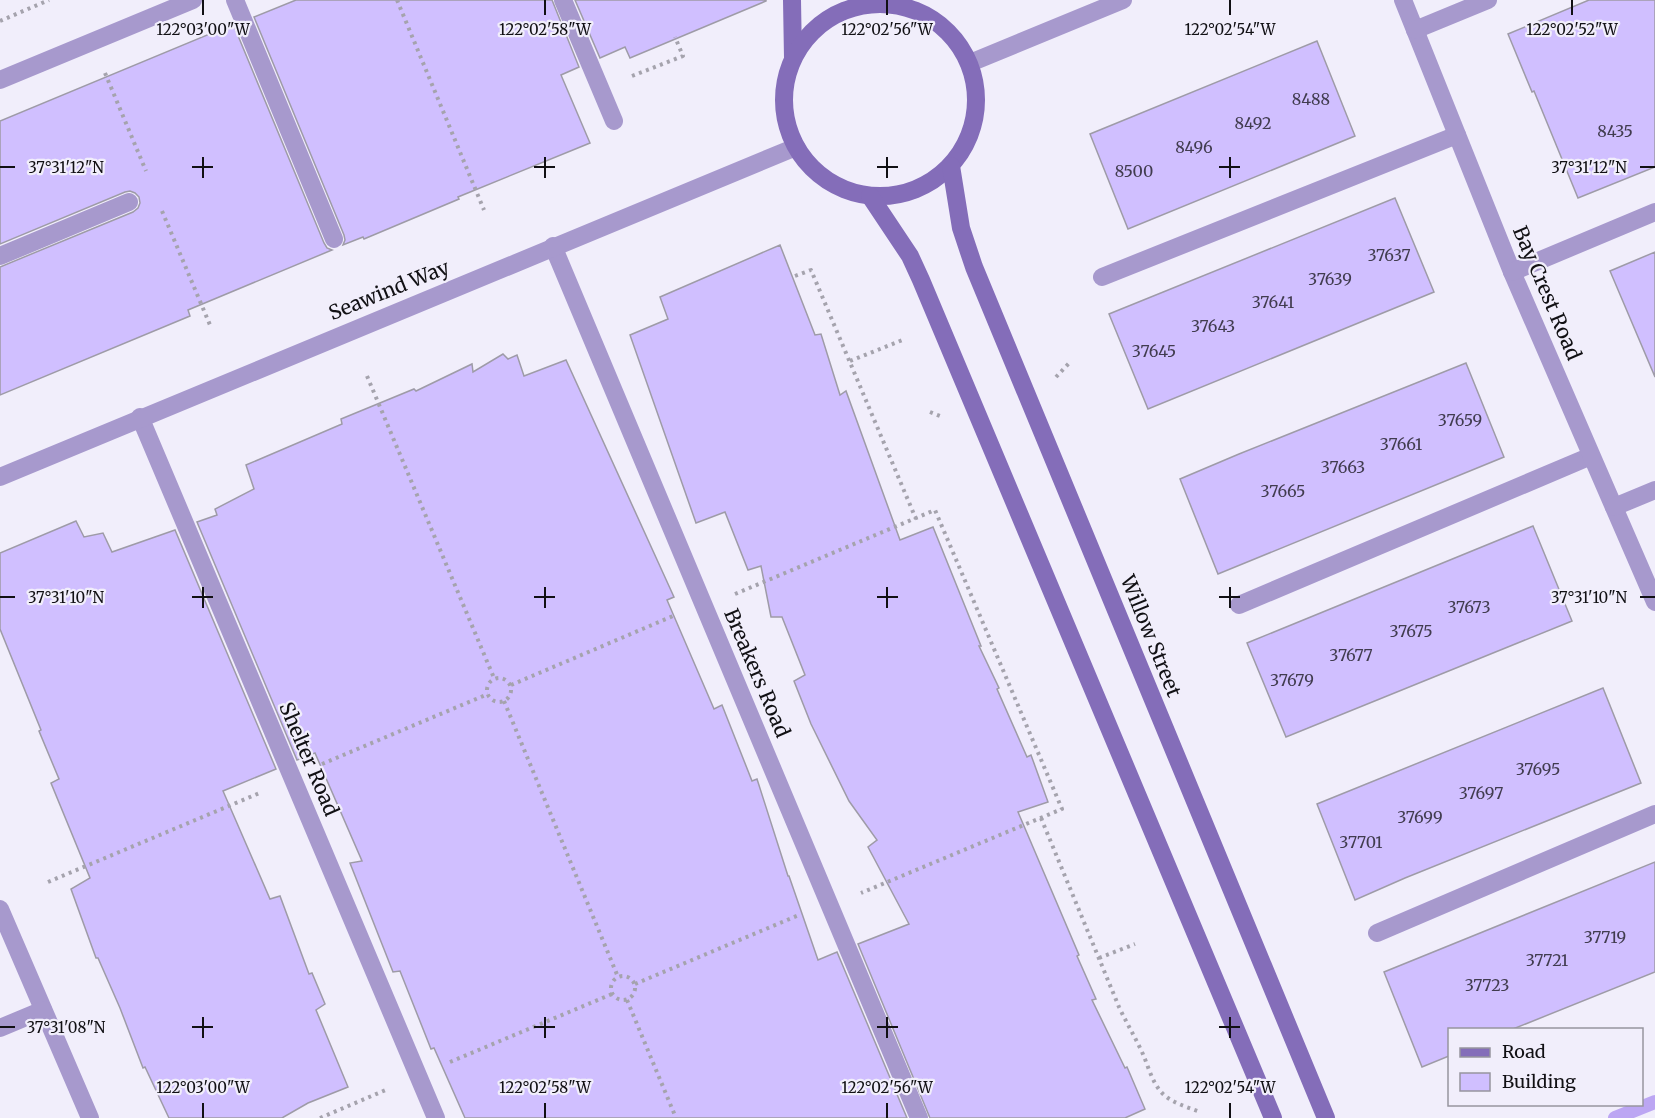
<svg xmlns="http://www.w3.org/2000/svg" width="1655" height="1118" font-family="Merriweather,serif">
	<style>
		.lines { fill: none; stroke-linecap: round; stroke-linejoin: round }
		.stream { stroke: #bca6f3; stroke-width: 14 }
		.building { fill: #d0bfff; stroke: #9e9ba7; stroke-width: 1.5 }
		.path { stroke: #a5a3ad; stroke-width: 4; stroke-dasharray: 3 4.5; stroke-linecap: butt }
		.lane { stroke: #a799cd; stroke-width: 18 }
		.street { stroke: #a799cd; stroke-width: 18 }
		.secondary { stroke: #846db9; stroke-width: 18 }
		.ticks { fill: none; stroke: #111014; stroke-width: 2 }
		.labels { text-anchor: middle; stroke-width: 4.5; stroke-linejoin: round; paint-order: stroke }
		.number-label { font-size: 16px; fill: #413c4f }
		.street-label { font-size: 20px; fill: #111014; stroke: #f1eefb }
		.ticks-label { font-size: 15px; text-anchor: middle; fill: #111014; stroke: #f1eefb; stroke-width: 4.5; stroke-linejoin: round; paint-order: stroke }
	</style>
	<rect width="100%" height="100%" fill="#f1eefb"/>
	<g class="lines">
		<path class="stream" d="M 1615,1118 L 1655,1102"/>
	</g>
	<g class="building">
		<path d="M 296,0 L 552,0 L 579,67 L 561,75 L 590,143 L 458,197 L 459,199 L 364,239 L 363,237 L 343,245 L 345,240 L 344,235 L 254,17 Z"/>
		<path d="M 575,0 L 766,0 L 766,1 L 630,58 L 625,47 L 600,58 Z"/>
		<path d="M 1589,0 L 1655,0 L 1655,167 L 1578,198 L 1534,91 L 1532,92 L 1508,34 Z"/>
		<path d="M 234,26 L 324,243 L 327,248 L 332,250 L 188,310 L 190,316 L 0,395 L 0,267 L 133,212 L 138,208 L 140,203 L 139,197 L 135,193 L 130,191 L 125,192 L 0,244 L 0,121 L 219,30 L 219,32 Z"/>
		<path d="M 1317,41 L 1355,136 L 1128,229 L 1090,134 Z"/>
		<path d="M 1395,198 L 1434,292 L 1148,409 L 1109,314 Z"/>
		<path d="M 780,245 L 815,335 L 821,334 L 840,395 L 846,391 L 900,540 L 933,527 L 981,646 L 979,646 L 999,688 L 997,689 L 1027,757 L 1031,755 L 1048,802 L 1018,812 L 1079,955 L 1077,956 L 1096,999 L 1092,1000 L 1125,1068 L 1127,1067 L 1145,1109 L 1125,1118 L 930,1118 L 858,944 L 909,924 L 868,847 L 877,840 L 849,801 L 811,724 L 794,681 L 805,675 L 782,617 L 771,617 L 761,566 L 748,570 L 725,512 L 696,523 L 630,335 L 668,319 L 660,297 Z"/>
		<path d="M 1655,252 L 1655,377 L 1610,271 Z"/>
		<path d="M 503,354 L 508,359 L 517,355 L 524,376 L 566,360 L 674,597 L 667,600 L 714,709 L 722,705 L 752,781 L 757,779 L 788,876 L 789,876 L 818,960 L 837,952 L 907,1118 L 465,1118 L 434,1048 L 431,1049 L 400,971 L 393,972 L 350,863 L 362,861 L 315,753 L 297,760 L 197,522 L 217,515 L 215,509 L 254,489 L 246,465 L 342,424 L 341,419 L 414,389 L 416,391 L 472,364 L 473,372 Z"/>
		<path d="M 1466,363 L 1504,457 L 1218,574 L 1180,479 L 1239,454 Z"/>
		<path d="M 76,521 L 84,537 L 103,533 L 112,552 L 175,530 L 276,769 L 223,791 L 270,899 L 280,896 L 309,974 L 312,973 L 325,1004 L 316,1010 L 348,1087 L 308,1103 L 282,1118 L 169,1118 L 145,1067 L 143,1068 L 120,1008 L 98,958 L 96,958 L 71,889 L 90,878 L 51,783 L 59,779 L 39,731 L 41,730 L 0,629 L 0,553 Z"/>
		<path d="M 1533,526 L 1572,621 L 1286,737 L 1247,643 Z"/>
		<path d="M 1603,688 L 1641,783 L 1405,878 L 1355,900 L 1317,804 Z"/>
		<path d="M 1655,862 L 1655,972 L 1513,1029 L 1449,1029 L 1449,1056 L 1422,1067 L 1384,972 Z"/>
	</g>
	<g class="lines">
		<g class="path">
			<path d="M 397,0 L 484,210"/>
			<path d="M 0,21 L 49,0"/>
			<path d="M 105,73 L 146,171"/>
			<path d="M 632,76 L 683,56 L 675,37"/>
			<path d="M 162,211 L 210,325"/>
			<path d="M 795,276 L 811,270 L 916,519"/>
			<path d="M 850,361 L 905,339"/>
			<path d="M 367,376 L 494,678"/>
			<path d="M 1056,377 L 1071,361"/>
			<path d="M 930,412 L 940,416"/>
			<path d="M 735,594 L 935,510 L 1062,809 L 861,893"/>
			<circle cx="499" cy="690" r="12"/>
			<path d="M 511,685 L 673,616"/>
			<path d="M 504,701 L 618,977"/>
			<path d="M 322,764 L 488,694"/>
			<path d="M 1041,818 L 1119,1007 C 1126,1022 1134,1035 1141,1050 C 1148,1064 1151,1081 1162,1093 C 1172,1103 1187,1107 1200,1112"/>
			<path d="M 48,882 L 262,792"/>
			<path d="M 1099,958 L 1135,944"/>
			<circle cx="623" cy="988" r="12"/>
			<path d="M 635,984 L 799,915"/>
			<path d="M 627,1000 L 676,1118"/>
			<path d="M 450,1062 L 612,994"/>
			<path d="M 320,1118 L 388,1089"/>
		</g>
		<g class="lane">
			<path d="M 235,0 L 334,239"/>
			<path d="M 563,0 L 614,121"/>
			<path d="M 0,256 L 129,202"/>
			<path d="M 1102,277 L 1457,135"/>
			<path d="M 1239,605 L 1591,456"/>
			<path d="M 1377,933 L 1655,814"/>
		</g>
		<g class="street">
			<path d="M 1403,0 L 1512,272 L 1655,602"/>
			<path d="M 1415,30 L 1488,0"/>
			<path d="M 970,63 L 1123,0"/>
			<path d="M 0,80 L 193,0"/>
			<path d="M 553,246 L 919,1118"/>
			<path d="M 1512,272 L 1655,212"/>
			<path d="M 140,417 L 436,1118"/>
			<path d="M 0,477 L 796,147"/>
			<path d="M 1614,507 L 1655,490"/>
			<path d="M 0,909 L 90,1118"/>
			<path d="M 0,1028 L 43,1010"/>
		</g>
		<g class="secondary">
			<path d="M 792,0 L 793,58"/>
			<circle cx="880" cy="100" r="96"/>
			<path d="M 951,166 L 961,228 L 974,267 L 1326,1118"/>
			<path d="M 870,196 L 910,256 L 921,280 L 1273,1118"/>
		</g>
	</g>
	<path class="ticks" d="M 203,0 L 203,15M 545,0 L 545,15M 887,0 L 887,15M 1230,0 L 1230,15M 1572,0 L 1572,15M 203,157 L 203,178M 545,157 L 545,178M 887,157 L 887,178M 1230,157 L 1230,178M 0,167 L 15,167M 192,167 L 213,167M 534,167 L 555,167M 877,167 L 898,167M 1219,167 L 1240,167M 1640,167 L 1655,167M 203,587 L 203,608M 545,587 L 545,608M 887,587 L 887,608M 1230,587 L 1230,608M 0,597 L 15,597M 192,597 L 213,597M 534,597 L 555,597M 877,597 L 898,597M 1219,597 L 1240,597M 1640,597 L 1655,597M 203,1017 L 203,1038M 545,1017 L 545,1038M 887,1017 L 887,1038M 1230,1017 L 1230,1038M 0,1027 L 15,1027M 192,1027 L 213,1027M 534,1027 L 555,1027M 877,1027 L 898,1027M 1219,1027 L 1240,1027M 203,1103 L 203,1118M 545,1103 L 545,1118M 887,1103 L 887,1118M 1230,1103 L 1230,1118"/>
	<g class="labels">
		<g class="number-label">
			<text x="1311" y="105">8488</text>
			<text x="1253" y="129">8492</text>
			<text x="1615" y="137">8435</text>
			<text x="1194" y="153">8496</text>
			<text x="1134" y="177">8500</text>
			<text x="1389" y="261">37637</text>
			<text x="1330" y="285">37639</text>
			<text x="1273" y="308">37641</text>
			<text x="1213" y="332">37643</text>
			<text x="1154" y="357">37645</text>
			<text x="1460" y="426">37659</text>
			<text x="1401" y="450">37661</text>
			<text x="1343" y="473">37663</text>
			<text x="1283" y="497">37665</text>
			<text x="1469" y="613">37673</text>
			<text x="1411" y="637">37675</text>
			<text x="1351" y="661">37677</text>
			<text x="1292" y="686">37679</text>
			<text x="1538" y="775">37695</text>
			<text x="1481" y="799">37697</text>
			<text x="1420" y="823">37699</text>
			<text x="1361" y="848">37701</text>
			<text x="1605" y="943">37719</text>
			<text x="1547" y="966">37721</text>
			<text x="1487" y="991">37723</text>
		</g>
		<g class="street-label">
			<text transform="translate(389 290) rotate(-22)" y="7">Seawind Way</text>
			<text transform="translate(1547 293) rotate(67)" y="7">Bay Crest Road</text>
			<text transform="translate(1151 636) rotate(68)" y="7">Willow Street</text>
			<text transform="translate(757 673) rotate(67)" y="7">Breakers Road</text>
			<text transform="translate(309 759) rotate(67)" y="7">Shelter Road</text>
		</g>
	</g>
	<g class="ticks-label">
		<text x="203" y="35">122°03'00"W</text>
		<text x="545" y="35">122°02'58"W</text>
		<text x="887" y="35">122°02'56"W</text>
		<text x="1230" y="35">122°02'54"W</text>
		<text x="1572" y="35">122°02'52"W</text>
		<text x="66" y="173">37°31'12"N</text>
		<text x="1589" y="173">37°31'12"N</text>
		<text x="66" y="603">37°31'10"N</text>
		<text x="1589" y="603">37°31'10"N</text>
		<text x="66" y="1033">37°31'08"N</text>
		<text x="203" y="1093">122°03'00"W</text>
		<text x="545" y="1093">122°02'58"W</text>
		<text x="887" y="1093">122°02'56"W</text>
		<text x="1230" y="1093">122°02'54"W</text>
	</g>
	<rect x="1448" y="1028" width="195" height="78" fill="#f1eefb" stroke="#97959f" stroke-width="1.5"/>
	<rect x="1460" y="1048" width="30" height="9" fill="#846db9" stroke="#97959f" stroke-width="1.5"/>
	<text x="1502" y="1058" font-size="18" fill="#111014">Road</text>
	<rect x="1460" y="1073" width="30" height="18" fill="#d0bfff" stroke="#97959f" stroke-width="1.5"/>
	<text x="1502" y="1088" font-size="18" fill="#111014">Building</text>
</svg>
